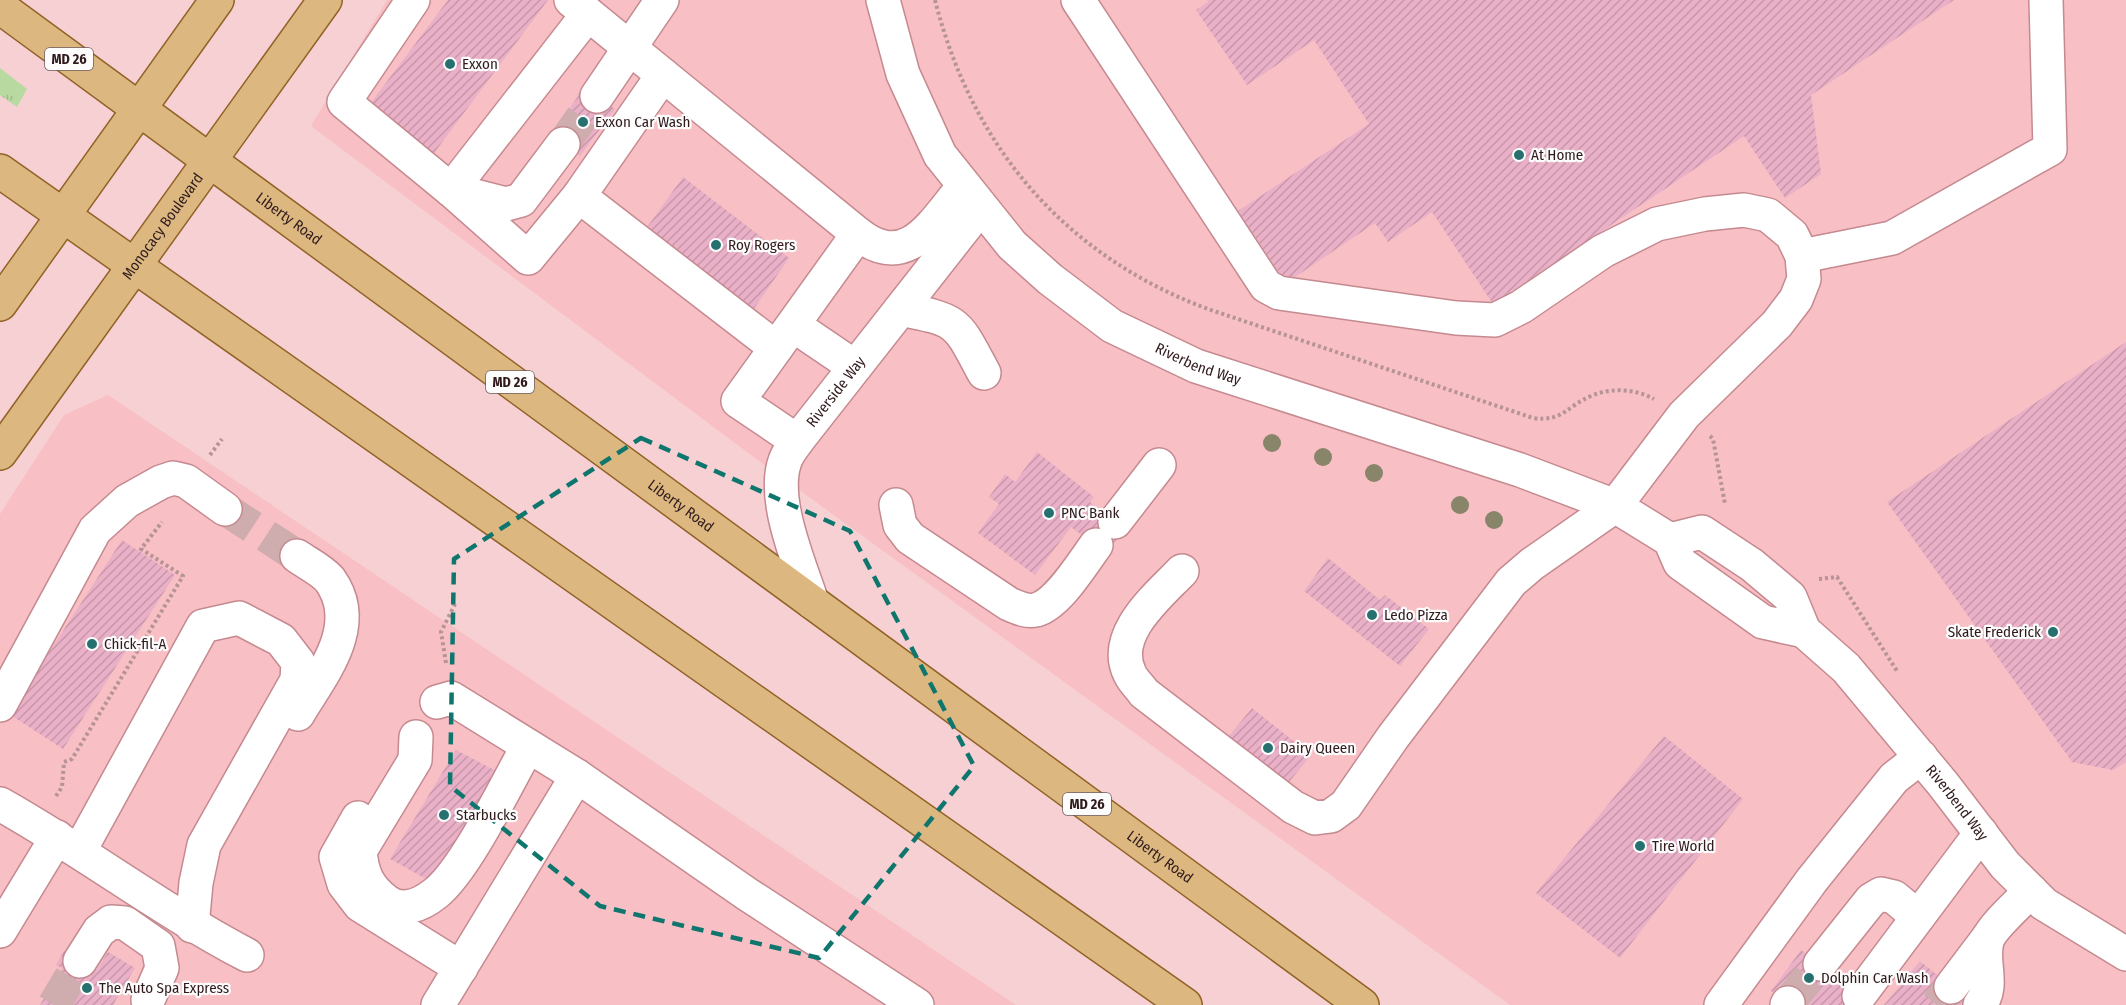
<svg xmlns="http://www.w3.org/2000/svg" width="2126" height="1005" font-family="'Fira Sans Condensed',sans-serif">
	<style>
		.built { fill: #f8bfc4 }
		.grass { fill: url(#grass-tufts) }
		.building { fill: url(#building-hatch) }
		.lines { fill: none; stroke-linecap: round; stroke-linejoin: round }
		.minor-tunnel { stroke: #cfacae; stroke-width: 33; stroke-dasharray: 33 16; stroke-linecap: butt }
		.minor-casing { stroke: #c58a90; stroke-width: 36 }
		.major-casing { stroke: #916226; stroke-width: 36 }
		.path { stroke: #b59396; stroke-width: 4; stroke-dasharray: 3 3; stroke-linecap: butt }
		.minor { stroke: #fff; stroke-width: 33 }
		.major { stroke: #dcb880; stroke-width: 33 }
		.tree { fill: #88856a }
		.marked { fill: none; stroke: #0f766e; stroke-width: 4.5; stroke-dasharray: 12 8; stroke-linejoin: round }
		.poi-dot { fill: #26716f; stroke: #fcfcfc; stroke-width: 2 }
		.labels { text-anchor: middle; stroke-width: 4.5; stroke-linejoin: round; paint-order: stroke }
		.shield { fill: #fcfcfc; stroke: #6d5e5f; stroke-width: 1.5 }
		.shield-label { font-size: 14px; font-weight: bold; fill: #301a1c }
		.poi-label { font-size: 15px; fill: #301a1c; stroke: #fcfcfc; text-anchor: start }
		.street-label { font-size: 15px; fill: #301a1c; stroke: #fcfcfc }
	</style>
	<defs>
		<pattern id="grass-tufts" width="24" height="20" patternUnits="userSpaceOnUse" patternTransform="scale(1.5)"><rect width="24" height="20" fill="#b8daa0"/><path d="M3 7l-1-3M5 7V3M7 7l1-3M15 17l-1-3M17 17v-4M19 17l1-3" fill="none" stroke="#9eba89"/></pattern>
		<pattern id="building-hatch" width="6" height="6" patternUnits="userSpaceOnUse" patternTransform="scale(1.5)"><rect width="6" height="6" fill="#e9b0c7"/><path d="M-1 1l2-2M0 6l6-6M5 7l2-2" fill="none" stroke="#c897aa"/></pattern>
	</defs>
	<rect width="100%" height="100%" fill="#f7d0d3"/>
	<g class="built">
		<path d="M 387,0 L 2126,0 L 2126,1005 L 1510,1005 L 751,455 L 311,126 Z"/>
		<path d="M 108,395 L 1016,1005 L 0,1005 L 0,514 L 64,415 Z"/>
	</g>
	<path class="grass" d="M 0,68 L 27,89 L 17,107 L 0,95 Z"/>
	<g class="building">
		<path d="M 448,0 L 548,0 L 417,176 L 352,128 Z"/>
		<path d="M 1207,0 L 1954,0 L 1811,95 L 1821,174 L 1785,198 L 1744,136 L 1493,304 L 1432,212 L 1388,242 L 1375,223 L 1286,283 L 1238,211 L 1369,124 L 1314,40 L 1247,85 L 1196,10 L 1208,2 Z"/>
		<path d="M 585,86 L 615,109 L 580,156 L 551,135 Z"/>
		<path d="M 683,177 L 789,258 L 749,316 L 643,233 Z"/>
		<path d="M 2126,342 L 2126,762 L 2113,770 L 2072,762 L 1887,502 Z"/>
		<path d="M 1037,452 L 1094,497 L 1090,502 L 1125,529 L 1106,553 L 1071,527 L 1035,575 L 978,533 L 999,504 L 989,497 L 1005,474 L 1015,482 Z"/>
		<path d="M 122,540 L 175,575 L 63,749 L 9,714 Z"/>
		<path d="M 1328,558 L 1380,600 L 1385,595 L 1429,629 L 1400,666 L 1304,591 Z"/>
		<path d="M 1252,708 L 1311,755 L 1285,787 L 1225,741 Z"/>
		<path d="M 1664,736 L 1743,799 L 1620,958 L 1536,893 Z"/>
		<path d="M 456,750 L 498,772 L 430,881 L 390,859 Z"/>
		<path d="M 1801,950 L 1859,996 L 1873,1005 L 1790,1005 L 1771,991 Z"/>
		<path d="M 64,951 L 97,970 L 108,952 L 135,968 L 113,1005 L 40,1005 L 62,968 L 56,965 Z"/>
		<path d="M 1920,961 L 1971,1003 L 1970,1005 L 1884,1005 Z"/>
	</g>
	<g class="lines">
		<g class="minor-tunnel">
			<path d="M 563,144 L 597,96"/>
			<path d="M 225,509 L 297,556"/>
			<path d="M 1788,1003 L 1820,964"/>
			<path d="M 54,1005 L 80,961"/>
			<path d="M 1937,1005 L 1951,987"/>
		</g>
		<defs>
			<g id="minor">
				<path d="M 413,0 L 344,102 L 451,190 L 528,258 L 579,196"/>
				<path d="M 571,0 L 858,234 L 738,401 L 797,441"/>
				<path id="s1" d="M 883,0 L 903,74 L 940,155 L 1012,245 L 1050,279 L 1112,326 L 1196,366 L 1520,470 L 1615,506 L 1670,540 L 1680,563 L 1763,622 L 1804,631"/>
				<path d="M 1078,0 L 1266,286 L 1279,293 L 1456,318 L 1495,320 L 1521,307 L 1603,251 L 1657,224 L 1705,214 L 1744,210 L 1768,215 L 1792,235 L 1802,256 L 1804,279 L 1796,299 L 1777,324 L 1684,415 L 1615,506 L 1532,564 L 1511,582 L 1393,737 L 1346,805 L 1331,816 L 1315,818 L 1293,807 L 1144,693 C 1140,687 1133,681 1130,674 C 1110,635 1158,596 1182,571"/>
				<path d="M 663,75 L 579,196 L 776,348"/>
				<path d="M 597,96 L 662,0"/>
				<path d="M 451,190 L 588,14"/>
				<path d="M 459,192 L 506,204 L 521,200 L 563,144"/>
				<path d="M 858,234 C 908,273 934,221 964,186"/>
				<path d="M 1802,256 L 1892,238 L 2050,149 L 2046,0"/>
				<path d="M 901,309 C 960,321 956,321 984,373"/>
				<path d="M 793,325 L 855,367"/>
				<path d="M 896,505 L 900,525 L 910,538 L 1009,604 C 1018,608 1027,612 1036,610 C 1058,604 1082,564 1096,545"/>
				<path d="M 1115,522 L 1159,465"/>
				<path id="s2" d="M 1670,540 L 1702,532 L 1752,565 L 1790,597 L 1804,631 L 1846,668 L 1943,784 L 2005,865 L 2044,904 L 2126,954"/>
				<path d="M 297,556 C 307,563 323,571 330,580 C 363,626 321,675 298,714"/>
				<path id="s3" d="M 812,602 C 800,565 771,499 785,461 C 787,454 793,447 797,441 L 980,208"/>
				<path d="M 437,702 L 451,698 L 577,776"/>
				<path d="M 0,705 L 95,530 L 127,501 L 161,482 L 173,478 L 186,481 L 225,509"/>
				<path d="M 416,737 L 415,760 L 360,851 C 362,874 368,887 386,901 C 402,913 421,905 436,893 C 466,869 507,783 528,746"/>
				<path d="M 0,804 C 84,851 161,910 247,955"/>
				<path d="M 358,818 L 336,857 L 344,884 L 360,905 L 461,968"/>
				<path d="M 80,850 L 203,626 L 239,618 L 281,640 L 298,662 L 297,680 L 204,845 L 196,883 L 192,926"/>
				<path d="M 0,931 L 57,837"/>
				<path d="M 80,961 L 99,931 L 111,922 L 125,923 L 158,946 L 162,968 L 148,1000"/>
				<path d="M 1820,964 L 1871,900 L 1881,894 L 1894,897 L 1918,917"/>
				<path d="M 1951,987 L 1988,938"/>
				<path d="M 1859,996 L 1981,833"/>
				<path d="M 438,1005 L 577,776 L 747,894 L 917,1005"/>
				<path d="M 1721,1005 L 1812,880 L 1894,778 L 1921,757"/>
				<path d="M 1787,1005 L 1788,1003"/>
				<path d="M 1980,1005 C 1995,985 1981,963 1987,941 C 1991,928 2020,902 2031,891"/>
			</g>
			<g id="major">
				<path id="s4" d="M 0,7 L 1362,1005"/>
				<path d="M 0,171 L 1185,1005"/>
				<path d="M 0,304 L 217,0"/>
				<path id="s5" d="M 0,453 L 325,0"/>
			</g>
		</defs>
		<use href="#minor" class="minor-casing"/>
		<use href="#major" class="major-casing"/>
		<g class="path">
			<path d="M 935,0 C 972,147 1065,256 1208,309 L 1533,418 C 1563,422 1567,406 1591,396 C 1612,387 1635,389 1654,399"/>
			<path d="M 1710,436 L 1713,439 L 1725,504"/>
			<path d="M 210,455 L 222,439"/>
			<path d="M 1819,579 L 1837,577 L 1897,671"/>
			<path d="M 446,663 L 441,632 L 455,604"/>
			<path d="M 56,796 L 62,787 L 64,762 L 72,759 L 183,576 L 141,549 L 162,522"/>
		</g>
		<use href="#minor" class="minor"/>
		<use href="#major" class="major"/>
	</g>
	<g class="tree">
		<circle cx="1272" cy="443" r="9"/>
		<circle cx="1323" cy="457" r="9"/>
		<circle cx="1374" cy="473" r="9"/>
		<circle cx="1460" cy="505" r="9"/>
		<circle cx="1494" cy="520" r="9"/>
	</g>
	<path class="marked" d="M 641,438 L 850,531 L 974,766 L 819,958 L 600,906 L 450,786 L 454,559 Z"/>
	<g class="poi-dot">
		<circle cx="450" cy="64" r="6"/>
		<circle cx="583" cy="122" r="6"/>
		<circle cx="1519" cy="155" r="6"/>
		<circle cx="716" cy="245" r="6"/>
		<circle cx="1049" cy="513" r="6"/>
		<circle cx="1372" cy="615" r="6"/>
		<circle cx="2053" cy="632" r="6"/>
		<circle cx="92" cy="644" r="6"/>
		<circle cx="1268" cy="748" r="6"/>
		<circle cx="444" cy="815" r="6"/>
		<circle cx="1640" cy="846" r="6"/>
		<circle cx="1809" cy="978" r="6"/>
		<circle cx="87" cy="988" r="6"/>
	</g>
	<g class="labels">
		<g class="shield">
			<rect x="45" y="48" width="48" height="22" rx="4.5"/>
			<rect x="486" y="371" width="48" height="22" rx="4.5"/>
			<rect x="1063" y="793" width="48" height="22" rx="4.5"/>
		</g>
		<g class="shield-label">
			<text x="69" y="64">MD 26</text>
			<text x="510" y="387">MD 26</text>
			<text x="1087" y="809">MD 26</text>
		</g>
		<g class="poi-label">
			<text x="462" y="69">Exxon</text>
			<text x="595" y="127">Exxon Car Wash</text>
			<text x="1531" y="160">At Home</text>
			<text x="728" y="250">Roy Rogers</text>
			<text x="1061" y="518">PNC Bank</text>
			<text x="1384" y="620">Ledo Pizza</text>
			<text x="2041" y="637" text-anchor="end">Skate Frederick</text>
			<text x="104" y="649">Chick-fil-A</text>
			<text x="1280" y="753">Dairy Queen</text>
			<text x="456" y="820">Starbucks</text>
			<text x="1652" y="851">Tire World</text>
			<text x="1821" y="983">Dolphin Car Wash</text>
			<text x="99" y="993">The Auto Spa Express</text>
		</g>
		<g class="street-label">
			<text dy="5" stroke="none"><textPath href="#s4" startOffset="358">Liberty Road</textPath></text>
			<text dy="5" stroke="none"><textPath href="#s5" startOffset="279">Monocacy Boulevard</textPath></text>
			<text dy="5" stroke="none"><textPath href="#s1" startOffset="504">Riverbend Way</textPath></text>
			<text dy="5" stroke="none"><textPath href="#s3" startOffset="232">Riverside Way</textPath></text>
			<text dy="5" stroke="none"><textPath href="#s4" startOffset="844">Liberty Road</textPath></text>
			<text dy="5" stroke="none"><textPath href="#s2" startOffset="410">Riverbend Way</textPath></text>
			<text dy="5" stroke="none"><textPath href="#s4" startOffset="1438">Liberty Road</textPath></text>
		</g>
	</g>
</svg>
